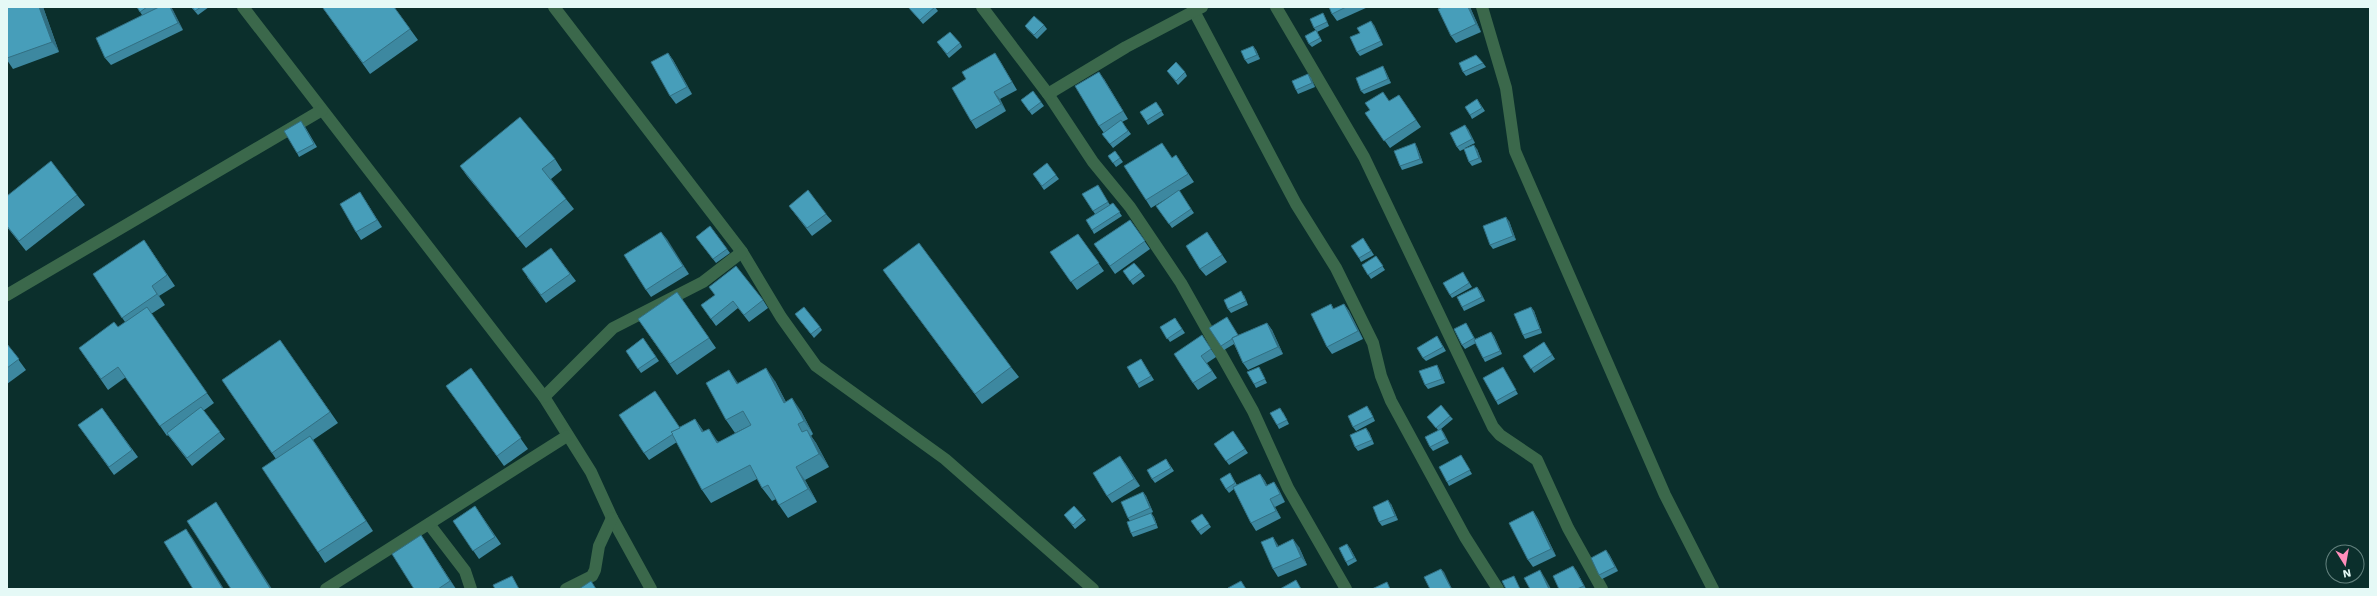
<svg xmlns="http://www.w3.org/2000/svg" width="2377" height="596" font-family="'Work Sans',sans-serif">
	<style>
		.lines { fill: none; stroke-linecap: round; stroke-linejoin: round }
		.minor { stroke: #3b684b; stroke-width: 12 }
		.wall { fill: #3d88a0 }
		.shaded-wall { fill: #326f82 }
		.building { fill: #479eba; stroke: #326f82 }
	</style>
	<rect width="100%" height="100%" fill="#0b2f2c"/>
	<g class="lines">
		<g class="minor">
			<path d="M 243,7 L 544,397 L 591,472 L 612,518 L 651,589"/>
			<path d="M 554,7 L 742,252 L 781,317 L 816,366 L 945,459 L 1093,589"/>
			<path d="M 982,7 L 1048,94 L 1093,162 L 1130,207 L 1181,283 L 1253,411 L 1288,488 L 1346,589"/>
			<path d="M 1276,7 L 1364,157 L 1493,427 L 1500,435 L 1537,460 L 1568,528 L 1602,589"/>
			<path d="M 1482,7 L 1506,88 L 1515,151 L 1665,495 L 1713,589"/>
			<path d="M 1194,11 L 1296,204 L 1336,268 L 1373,343 L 1381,376 L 1391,401 L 1465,537 L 1498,589"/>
			<path d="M 1048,94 L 1126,47 L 1202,7"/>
			<path d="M 7,295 L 322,110"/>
			<path d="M 544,397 L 613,328 L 703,282 L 742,252"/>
			<path d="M 429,524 L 465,571 L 471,589"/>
			<path d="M 326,589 L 567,436"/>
			<path d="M 566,589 L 592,576 L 595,570 L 599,546 L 612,518"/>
		</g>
	</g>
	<g class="wall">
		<path d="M 7,7 L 43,7 L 59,52 L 13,69 L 7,60 Z"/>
		<path d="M 137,7 L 171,7 L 183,30 L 111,65 L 105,58 L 142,15 Z"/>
		<path d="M 191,7 L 209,7 L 198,15 Z"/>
		<path d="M 394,7 L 418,40 L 370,74 L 323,8 Z"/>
		<path d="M 908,7 L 935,7 L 938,11 L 923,24 Z"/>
		<path d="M 1329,7 L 1368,7 L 1337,21 L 1332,14 Z"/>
		<path d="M 1470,7 L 1481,32 L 1456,43 L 1451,36 Z"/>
		<path d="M 1323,13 L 1325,17 L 1329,26 L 1317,32 L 1314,28 Z"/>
		<path d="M 1044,25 L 1047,29 L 1037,39 L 1027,29 L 1025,26 Z"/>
		<path d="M 1374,25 L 1383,45 L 1360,56 L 1357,52 Z"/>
		<path d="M 1316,30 L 1322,41 L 1312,47 L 1309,44 Z"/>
		<path d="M 937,42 L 960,43 L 962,47 L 949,58 Z"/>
		<path d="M 1253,46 L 1256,50 L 1260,59 L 1248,64 L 1245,60 Z"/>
		<path d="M 668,53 L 673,60 L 692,94 L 676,104 L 670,96 Z"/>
		<path d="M 1000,61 L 1017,90 L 1000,99 L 1006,111 L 976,129 L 971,121 Z"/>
		<path d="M 1483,63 L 1486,67 L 1466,76 L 1463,72 Z"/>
		<path d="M 1385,70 L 1391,83 L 1364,94 L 1361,91 Z"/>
		<path d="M 1167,71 L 1185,72 L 1187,76 L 1178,85 Z"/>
		<path d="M 1308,74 L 1311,78 L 1315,87 L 1298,94 L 1296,90 Z"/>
		<path d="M 1104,79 L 1128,119 L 1122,122 L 1131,134 L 1113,148 L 1102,134 L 1104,133 L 1099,126 Z"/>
		<path d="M 1033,91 L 1044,106 L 1032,115 L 1021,100 Z"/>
		<path d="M 1399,95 L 1421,127 L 1390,148 L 1365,113 L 1389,101 Z"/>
		<path d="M 1477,99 L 1485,111 L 1472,119 L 1470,115 Z"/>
		<path d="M 1156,102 L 1164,115 L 1148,125 L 1140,112 Z"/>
		<path d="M 304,125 L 317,147 L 299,157 L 297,153 Z"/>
		<path d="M 1468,129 L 1475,143 L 1465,148 L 1477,149 L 1482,162 L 1472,166 L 1469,162 L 1464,149 L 1460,151 L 1457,147 Z"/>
		<path d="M 1417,147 L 1423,163 L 1402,170 L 1400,166 Z"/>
		<path d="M 1115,151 L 1123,162 L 1116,167 L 1108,156 Z"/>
		<path d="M 1176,155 L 1194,182 L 1179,191 L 1194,213 L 1172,228 L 1156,206 L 1176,193 L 1151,208 L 1146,200 L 1172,158 Z"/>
		<path d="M 555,159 L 562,170 L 551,179 L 566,199 L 574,209 L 526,248 L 467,176 L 460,166 Z"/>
		<path d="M 1047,163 L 1059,179 L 1044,190 L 1033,174 Z"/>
		<path d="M 1100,189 L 1110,205 L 1113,203 L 1122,216 L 1094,234 L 1092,230 L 1095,214 L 1082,194 Z"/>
		<path d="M 77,195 L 85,205 L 26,251 L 7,227 L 7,196 Z"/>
		<path d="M 365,200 L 382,227 L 361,240 L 356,232 Z"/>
		<path d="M 789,206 L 826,214 L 832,221 L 812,236 Z"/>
		<path d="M 1130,220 L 1150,249 L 1115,274 L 1094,244 Z"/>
		<path d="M 1509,221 L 1516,240 L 1493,249 L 1490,245 Z"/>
		<path d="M 710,226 L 730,253 L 716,263 L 696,237 Z"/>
		<path d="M 661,232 L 689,274 L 651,297 L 646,290 Z"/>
		<path d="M 1207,232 L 1227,262 L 1206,276 L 1200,269 Z"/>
		<path d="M 1078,234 L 1104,271 L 1077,290 L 1050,252 Z"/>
		<path d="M 1363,238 L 1374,255 L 1361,262 L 1359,258 Z"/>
		<path d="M 144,240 L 175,286 L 159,296 L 165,305 L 151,314 L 214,403 L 203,411 L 225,439 L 192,466 L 168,435 L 167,436 L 126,377 L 108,390 L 79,348 L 118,327 L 125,322 L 93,274 Z"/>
		<path d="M 551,248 L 576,281 L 546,303 L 527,277 Z"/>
		<path d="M 1376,256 L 1385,270 L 1371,279 L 1362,265 Z"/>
		<path d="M 883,270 L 1011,367 L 1019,377 L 982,404 Z"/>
		<path d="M 1123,271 L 1142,272 L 1145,276 L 1133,285 Z"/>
		<path d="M 1465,276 L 1472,287 L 1452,298 L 1450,295 Z"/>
		<path d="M 709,287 L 763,300 L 768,308 L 749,322 L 738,308 L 716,326 L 701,305 L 715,295 Z"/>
		<path d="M 1477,287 L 1480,291 L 1485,301 L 1464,311 L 1462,307 Z"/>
		<path d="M 677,292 L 716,348 L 677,375 L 638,319 Z"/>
		<path d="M 1244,295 L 1248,305 L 1231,313 L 1228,309 Z"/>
		<path d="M 1331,304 L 1334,309 L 1344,304 L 1349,311 L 1363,339 L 1332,354 L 1327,347 Z"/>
		<path d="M 1531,307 L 1534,311 L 1542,333 L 1525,339 L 1523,335 Z"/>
		<path d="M 795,314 L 820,327 L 822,330 L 814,338 Z"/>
		<path d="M 1175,318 L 1185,333 L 1170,342 L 1160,327 Z"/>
		<path d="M 1267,323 L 1272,330 L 1283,354 L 1248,370 L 1243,363 L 1234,344 L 1224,350 L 1209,328 L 1239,335 Z"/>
		<path d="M 1466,323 L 1475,339 L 1491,332 L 1494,336 L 1502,354 L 1485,362 L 1483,358 L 1476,343 L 1465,349 L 1462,345 Z"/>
		<path d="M 1202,335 L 1216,357 L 1207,363 L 1217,378 L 1198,390 L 1193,383 Z"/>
		<path d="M 1437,336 L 1446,351 L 1426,361 L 1423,358 Z"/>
		<path d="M 643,338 L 659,361 L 641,373 L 626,351 Z"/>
		<path d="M 280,340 L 338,423 L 313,440 L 373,531 L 325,563 L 318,552 L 276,459 L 222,380 Z"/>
		<path d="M 1544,342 L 1555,359 L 1534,373 L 1523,356 Z"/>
		<path d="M 7,344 L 26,370 L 7,384 Z"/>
		<path d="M 1141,359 L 1154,380 L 1139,388 L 1137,384 Z"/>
		<path d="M 1503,367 L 1518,394 L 1498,405 L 1496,401 Z"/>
		<path d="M 471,368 L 528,449 L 504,466 L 446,386 Z"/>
		<path d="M 1439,369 L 1445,383 L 1428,389 L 1425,385 Z"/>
		<path d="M 1261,371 L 1267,383 L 1256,388 L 1254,384 Z"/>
		<path d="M 775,381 L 786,402 L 801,411 L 813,434 L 811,436 L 816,443 L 829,467 L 805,480 L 817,502 L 788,518 L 779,505 L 776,499 L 772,501 L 762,488 L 757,479 L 711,503 L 702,490 L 677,442 L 649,460 L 644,453 L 680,427 L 695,419 L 704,432 L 719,442 L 751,425 L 735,433 L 726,420 L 738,383 Z"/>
		<path d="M 102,408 L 138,457 L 114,475 L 78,425 Z"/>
		<path d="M 1370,410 L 1375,421 L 1356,431 L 1353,427 Z"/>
		<path d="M 1283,412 L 1289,424 L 1279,429 L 1277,425 Z"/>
		<path d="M 1450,416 L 1453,419 L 1441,429 L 1449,443 L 1433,451 L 1430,447 L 1438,430 L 1427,417 Z"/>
		<path d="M 1233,431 L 1248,453 L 1229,465 L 1214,444 Z"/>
		<path d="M 1369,432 L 1374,444 L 1358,451 L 1355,447 Z"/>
		<path d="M 1461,455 L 1472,474 L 1449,486 L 1447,482 Z"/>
		<path d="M 1166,459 L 1174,471 L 1155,483 L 1152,479 Z"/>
		<path d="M 1125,463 L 1140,486 L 1112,503 L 1107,496 Z"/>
		<path d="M 1230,473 L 1237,485 L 1260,474 L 1265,481 L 1267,485 L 1274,482 L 1279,490 L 1285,502 L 1275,507 L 1281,518 L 1256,531 L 1251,523 L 1234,489 L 1229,493 L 1226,489 Z"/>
		<path d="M 1143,492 L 1146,496 L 1153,512 L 1151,513 L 1154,517 L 1158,528 L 1133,537 L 1131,533 L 1130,521 L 1128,518 Z"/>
		<path d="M 1391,504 L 1398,520 L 1382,526 L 1379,522 Z"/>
		<path d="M 475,506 L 501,544 L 479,559 L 453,521 Z"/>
		<path d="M 1533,511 L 1538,519 L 1556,556 L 1533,567 L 1528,560 Z"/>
		<path d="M 1202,514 L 1211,527 L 1201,535 L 1191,521 Z"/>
		<path d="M 1064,515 L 1083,516 L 1086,520 L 1075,529 Z"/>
		<path d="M 426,543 L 456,589 L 414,589 Z"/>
		<path d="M 1278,546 L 1299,547 L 1307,565 L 1278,577 L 1273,569 Z"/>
		<path d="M 1350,548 L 1357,561 L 1348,566 L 1346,562 Z"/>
		<path d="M 1609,554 L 1618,571 L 1602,579 L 1599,575 Z"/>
		<path d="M 1576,570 L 1586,589 L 1559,589 Z"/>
	</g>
	<g class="shaded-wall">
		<path d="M 39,7 L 43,7 L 59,52 L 52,42 Z"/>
		<path d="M 170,7 L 171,7 L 173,10 L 183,30 L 178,23 Z"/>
		<path d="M 1468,7 L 1470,7 L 1481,32 L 1476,24 Z"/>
		<path d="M 1371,21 L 1374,25 L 1383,45 Z"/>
		<path d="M 1253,46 L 1256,50 L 1260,59 L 1257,55 Z"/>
		<path d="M 668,53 L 673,60 L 692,94 L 687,87 Z"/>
		<path d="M 1383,66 L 1385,70 L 1391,83 L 1388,79 Z"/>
		<path d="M 1099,72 L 1104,79 L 1128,119 L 1123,111 Z"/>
		<path d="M 1308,74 L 1311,78 L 1315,87 L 1312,83 Z"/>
		<path d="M 994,92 L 1000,99 L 1006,111 L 1001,104 Z"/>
		<path d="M 1465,125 L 1468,129 L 1475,143 L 1472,139 Z"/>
		<path d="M 1415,143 L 1417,147 L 1423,163 L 1420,159 Z"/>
		<path d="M 1474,145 L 1477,149 L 1482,162 L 1479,158 Z"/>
		<path d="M 360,192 L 365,200 L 382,227 L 377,220 Z"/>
		<path d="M 1506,217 L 1509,221 L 1516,240 L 1513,236 Z"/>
		<path d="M 661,232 L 667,239 L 689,274 L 683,266 Z"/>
		<path d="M 152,286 L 159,296 L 165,305 L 157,294 Z"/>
		<path d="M 1477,287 L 1480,291 L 1485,301 L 1482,297 Z"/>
		<path d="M 1344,304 L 1349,311 L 1363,339 L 1358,331 Z"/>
		<path d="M 1531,307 L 1534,311 L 1542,333 L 1540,329 Z"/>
		<path d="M 1267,323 L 1272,330 L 1283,354 L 1278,347 Z"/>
		<path d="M 1491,332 L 1494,336 L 1502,354 L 1500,351 Z"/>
		<path d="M 1437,365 L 1439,369 L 1445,383 L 1442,379 Z"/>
		<path d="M 766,368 L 775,381 L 793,416 L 784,403 Z"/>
		<path d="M 729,370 L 738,383 L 737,384 Z"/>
		<path d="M 792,398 L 801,411 L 813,434 L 804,421 Z"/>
		<path d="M 695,419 L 705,433 L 702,432 Z"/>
		<path d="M 1366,428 L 1369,432 L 1374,444 Z"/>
		<path d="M 709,429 L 718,442 L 726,456 L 717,443 Z"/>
		<path d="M 1441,429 L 1444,433 L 1449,443 L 1446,439 Z"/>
		<path d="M 807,430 L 816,443 L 829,467 L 819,454 Z"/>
		<path d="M 310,436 L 318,447 L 373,531 L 366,521 Z"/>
		<path d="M 1120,456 L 1125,463 L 1140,486 L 1134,479 Z"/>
		<path d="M 796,467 L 805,480 L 817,502 L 808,489 Z"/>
		<path d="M 1260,474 L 1265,481 L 1271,494 L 1266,486 Z"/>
		<path d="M 1274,482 L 1279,490 L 1285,502 L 1280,494 Z"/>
		<path d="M 1143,492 L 1146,496 L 1153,512 L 1150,508 Z"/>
		<path d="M 1270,499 L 1275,507 L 1281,518 L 1276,511 Z"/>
		<path d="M 1388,500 L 1391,504 L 1398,520 L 1395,516 Z"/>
		<path d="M 216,502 L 223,513 L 272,589 L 270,588 Z"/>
		<path d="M 1533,511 L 1538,519 L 1556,556 L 1551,549 Z"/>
		<path d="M 1151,513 L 1154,517 L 1158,528 L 1156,524 Z"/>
		<path d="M 186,529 L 193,539 L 224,589 L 223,589 Z"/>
		<path d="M 421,535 L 426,543 L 456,589 L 450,581 Z"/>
		<path d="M 1273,537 L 1278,545 L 1282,554 L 1277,547 Z"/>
		<path d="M 1293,539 L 1299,547 L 1307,565 L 1301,557 Z"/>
		<path d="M 1347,544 L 1350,548 L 1357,561 L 1354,558 Z"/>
		<path d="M 1606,550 L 1609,554 L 1618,571 L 1615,567 Z"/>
		<path d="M 1573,566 L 1576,570 L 1586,589 L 1584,586 Z"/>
		<path d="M 1441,569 L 1444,572 L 1452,589 L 1451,588 Z"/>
		<path d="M 1540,570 L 1545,578 L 1551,589 L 1549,589 Z"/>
	</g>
	<g class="building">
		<path d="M 7,7 L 39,7 L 52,42 L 7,58 Z"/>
		<path d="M 137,7 L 147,7 L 140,12 Z"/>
		<path d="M 159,7 L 170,7 L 178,23 L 105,58 L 96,38 Z"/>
		<path d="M 192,7 L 201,7 L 195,11 Z"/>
		<path d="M 324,7 L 394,7 L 410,29 L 363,63 L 323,8 Z"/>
		<path d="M 908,7 L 935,7 L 920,20 Z"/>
		<path d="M 1329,7 L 1346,7 L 1332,14 Z"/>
		<path d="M 1442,7 L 1468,7 L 1476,24 L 1451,36 L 1438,9 Z"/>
		<path d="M 1323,13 L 1327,22 L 1314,28 L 1310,19 Z"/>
		<path d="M 1034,16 L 1044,25 L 1034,35 L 1025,26 Z"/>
		<path d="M 1371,21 L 1381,41 L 1357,52 L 1350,37 L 1360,33 L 1357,28 Z"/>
		<path d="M 1316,30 L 1320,38 L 1309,44 L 1305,36 Z"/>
		<path d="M 950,32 L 960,43 L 947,54 L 937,42 Z"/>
		<path d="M 1253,46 L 1257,55 L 1245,60 L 1241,51 Z"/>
		<path d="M 668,53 L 687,87 L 670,96 L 651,62 Z"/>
		<path d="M 995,53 L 1012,82 L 994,92 L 1001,104 L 971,121 L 952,88 L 966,79 L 962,72 Z"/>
		<path d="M 1476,55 L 1483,63 L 1463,72 L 1459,63 Z"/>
		<path d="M 1176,62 L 1185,72 L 1176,81 L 1167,71 Z"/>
		<path d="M 1383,66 L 1388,79 L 1361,91 L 1356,78 Z"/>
		<path d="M 1099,72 L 1123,111 L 1099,126 L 1075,86 Z"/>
		<path d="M 1308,74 L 1312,83 L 1296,90 L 1292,81 Z"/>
		<path d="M 1033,91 L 1041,102 L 1029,111 L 1021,100 Z"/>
		<path d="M 1383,92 L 1389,101 L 1399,95 L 1416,120 L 1384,141 L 1365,113 L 1370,110 L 1365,103 Z"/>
		<path d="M 1477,99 L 1482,108 L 1470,115 L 1465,107 Z"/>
		<path d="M 1156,102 L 1162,111 L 1146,121 L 1140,112 Z"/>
		<path d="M 520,117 L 555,159 L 542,169 L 566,199 L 518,238 L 460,166 Z"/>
		<path d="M 1121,120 L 1128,131 L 1110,144 L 1102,134 Z"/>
		<path d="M 301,121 L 314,144 L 297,153 L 284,131 Z"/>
		<path d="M 1465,125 L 1472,139 L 1457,147 L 1450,133 Z"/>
		<path d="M 1162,143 L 1172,158 L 1176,155 L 1188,174 L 1146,200 L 1124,166 Z"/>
		<path d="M 1415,143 L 1420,159 L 1400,166 L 1394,151 Z"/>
		<path d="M 1474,145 L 1479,158 L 1469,162 L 1464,149 Z"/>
		<path d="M 1115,151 L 1120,158 L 1113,163 L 1108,156 Z"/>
		<path d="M 51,161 L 77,195 L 19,241 L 7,226 L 7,196 Z"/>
		<path d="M 1047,163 L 1056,175 L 1042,186 L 1033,174 Z"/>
		<path d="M 1098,185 L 1108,202 L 1093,211 L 1082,194 Z"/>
		<path d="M 808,190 L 826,214 L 807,228 L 789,206 Z"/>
		<path d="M 1179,190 L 1191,209 L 1169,224 L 1156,206 Z"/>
		<path d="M 360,192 L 377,220 L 356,232 L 340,204 Z"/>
		<path d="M 1113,203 L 1120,212 L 1092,230 L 1086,220 Z"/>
		<path d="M 1506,217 L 1513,236 L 1490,245 L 1483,226 Z"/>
		<path d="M 1130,220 L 1145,241 L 1110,266 L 1094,244 Z"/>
		<path d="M 710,226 L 727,249 L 713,259 L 696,237 Z"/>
		<path d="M 661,232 L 683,266 L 646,290 L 624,255 Z"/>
		<path d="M 1207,232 L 1222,255 L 1200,269 L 1186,246 Z"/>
		<path d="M 1078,234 L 1099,263 L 1071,282 L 1050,252 Z"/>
		<path d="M 1363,238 L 1371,251 L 1359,258 L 1351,246 Z"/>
		<path d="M 144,240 L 167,275 L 152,286 L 157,294 L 122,318 L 93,274 Z"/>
		<path d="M 919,243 L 1011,367 L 975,394 L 883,270 Z"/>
		<path d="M 551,248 L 570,274 L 541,295 L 522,269 Z"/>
		<path d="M 1376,256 L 1383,266 L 1368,275 L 1362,265 Z"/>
		<path d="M 1134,263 L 1142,272 L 1130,281 L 1123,271 Z"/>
		<path d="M 736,266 L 763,300 L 744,315 L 733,301 L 711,319 L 701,305 L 715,295 L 709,287 Z"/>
		<path d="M 1463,272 L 1469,283 L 1450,295 L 1443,283 Z"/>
		<path d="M 1477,287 L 1482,297 L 1462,307 L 1457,297 Z"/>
		<path d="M 1241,291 L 1246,301 L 1228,309 L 1224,300 Z"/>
		<path d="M 677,292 L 709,338 L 670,364 L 638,319 Z"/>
		<path d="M 1331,304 L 1333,309 L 1344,304 L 1358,331 L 1327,347 L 1311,314 Z"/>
		<path d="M 147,307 L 207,393 L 160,426 L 118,367 L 101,379 L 79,348 L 114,322 L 118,327 Z"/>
		<path d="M 804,307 L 820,327 L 811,334 L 795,314 Z"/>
		<path d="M 1531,307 L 1540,329 L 1523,335 L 1514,314 Z"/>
		<path d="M 1227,317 L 1238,335 L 1232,338 L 1232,339 L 1221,346 L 1209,328 Z"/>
		<path d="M 1175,318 L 1182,329 L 1167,339 L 1160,327 Z"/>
		<path d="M 1267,323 L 1278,347 L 1243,363 L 1232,338 Z"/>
		<path d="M 1466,323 L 1474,338 L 1462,345 L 1454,329 Z"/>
		<path d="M 1491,332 L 1500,351 L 1483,358 L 1474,340 Z"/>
		<path d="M 1202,335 L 1211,349 L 1201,356 L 1212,371 L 1193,383 L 1174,354 Z"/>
		<path d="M 1437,336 L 1443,347 L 1423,358 L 1417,348 Z"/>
		<path d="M 643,338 L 656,357 L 638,369 L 626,351 Z"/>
		<path d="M 280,340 L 330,412 L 272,453 L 222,380 Z"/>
		<path d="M 1544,342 L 1552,355 L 1531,369 L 1523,356 Z"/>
		<path d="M 7,344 L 19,359 L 7,368 Z"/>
		<path d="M 1141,359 L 1151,376 L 1137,384 L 1127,367 Z"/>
		<path d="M 1437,365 L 1442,379 L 1425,385 L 1419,371 Z"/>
		<path d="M 1259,367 L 1265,379 L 1254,384 L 1247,372 Z"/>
		<path d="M 1503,367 L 1516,390 L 1496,401 L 1483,378 Z"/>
		<path d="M 471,368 L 521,438 L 497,456 L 446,386 Z"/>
		<path d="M 766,368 L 784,403 L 792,398 L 804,421 L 798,424 L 802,432 L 807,430 L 819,454 L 796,467 L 808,489 L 779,505 L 768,485 L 762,488 L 750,465 L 702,490 L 671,432 L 695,419 L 702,432 L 709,429 L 717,443 L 751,425 L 743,411 L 726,420 L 706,383 L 729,370 L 737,384 Z"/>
		<path d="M 655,391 L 680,428 L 671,432 L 673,434 L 644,453 L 619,415 Z"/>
		<path d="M 1441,405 L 1450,416 L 1436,428 L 1427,417 Z"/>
		<path d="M 1367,406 L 1373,417 L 1353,427 L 1348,416 Z"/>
		<path d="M 201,407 L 220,432 L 187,458 L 167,433 Z"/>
		<path d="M 102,408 L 132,450 L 109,467 L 78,425 Z"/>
		<path d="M 1280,408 L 1287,420 L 1277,425 L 1270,413 Z"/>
		<path d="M 1366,428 L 1372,440 L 1355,447 L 1350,435 Z"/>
		<path d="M 1441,429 L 1446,439 L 1430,447 L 1425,437 Z"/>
		<path d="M 1233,431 L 1245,449 L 1226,461 L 1214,444 Z"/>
		<path d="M 310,436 L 366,521 L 318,552 L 262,468 Z"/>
		<path d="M 1461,455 L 1470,470 L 1447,482 L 1439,467 Z"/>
		<path d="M 1120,456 L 1134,479 L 1107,496 L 1093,473 Z"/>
		<path d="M 1166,459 L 1171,468 L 1152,479 L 1147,470 Z"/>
		<path d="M 1230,473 L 1235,483 L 1226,489 L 1220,479 Z"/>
		<path d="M 1260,474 L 1266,486 L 1274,482 L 1280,494 L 1270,499 L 1276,511 L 1251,523 L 1233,487 Z"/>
		<path d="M 1143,492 L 1150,508 L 1128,518 L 1121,502 Z"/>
		<path d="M 1388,500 L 1395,516 L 1379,522 L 1373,507 Z"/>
		<path d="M 216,502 L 270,588 L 268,589 L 231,589 L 187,521 Z"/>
		<path d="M 475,506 L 495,537 L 473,551 L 453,521 Z"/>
		<path d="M 1074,506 L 1083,516 L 1073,525 L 1064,515 Z"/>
		<path d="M 1533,511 L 1551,549 L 1528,560 L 1509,523 Z"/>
		<path d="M 1151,513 L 1156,524 L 1131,533 L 1127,522 Z"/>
		<path d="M 1202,514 L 1209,524 L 1198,531 L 1191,521 Z"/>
		<path d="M 186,529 L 223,589 L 193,589 L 164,542 Z"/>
		<path d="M 421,535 L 450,581 L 438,589 L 414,589 L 392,554 Z"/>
		<path d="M 1273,537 L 1277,547 L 1293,539 L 1301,557 L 1273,569 L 1261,542 Z"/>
		<path d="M 1347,544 L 1354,558 L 1346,562 L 1339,548 Z"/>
		<path d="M 1606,550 L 1615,567 L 1599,575 L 1591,558 Z"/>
		<path d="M 1573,566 L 1584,586 L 1577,589 L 1559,589 L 1553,576 Z"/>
		<path d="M 1441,569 L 1451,588 L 1448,589 L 1430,589 L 1424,577 Z"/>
		<path d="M 1540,570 L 1549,589 L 1530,589 L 1524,578 Z"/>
		<path d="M 512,576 L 519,589 L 495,589 L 493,585 Z"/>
		<path d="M 1514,576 L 1520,589 L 1506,589 L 1502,581 Z"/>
		<path d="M 1296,580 L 1301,589 L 1280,589 Z"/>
		<path d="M 591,581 L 596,589 L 579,589 Z"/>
		<path d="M 1241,581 L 1246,589 L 1228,589 L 1228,588 Z"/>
		<path d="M 1387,582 L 1390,589 L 1372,589 Z"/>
	</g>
	<rect width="2377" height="596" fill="none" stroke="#e5f9f6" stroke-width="16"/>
	<g transform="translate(2345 564) rotate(169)"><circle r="19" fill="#0b2f2c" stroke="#62807d"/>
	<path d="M0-3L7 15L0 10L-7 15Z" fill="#ff8ebb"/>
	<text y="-6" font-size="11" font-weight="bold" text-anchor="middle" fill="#e5f9f6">N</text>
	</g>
</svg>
